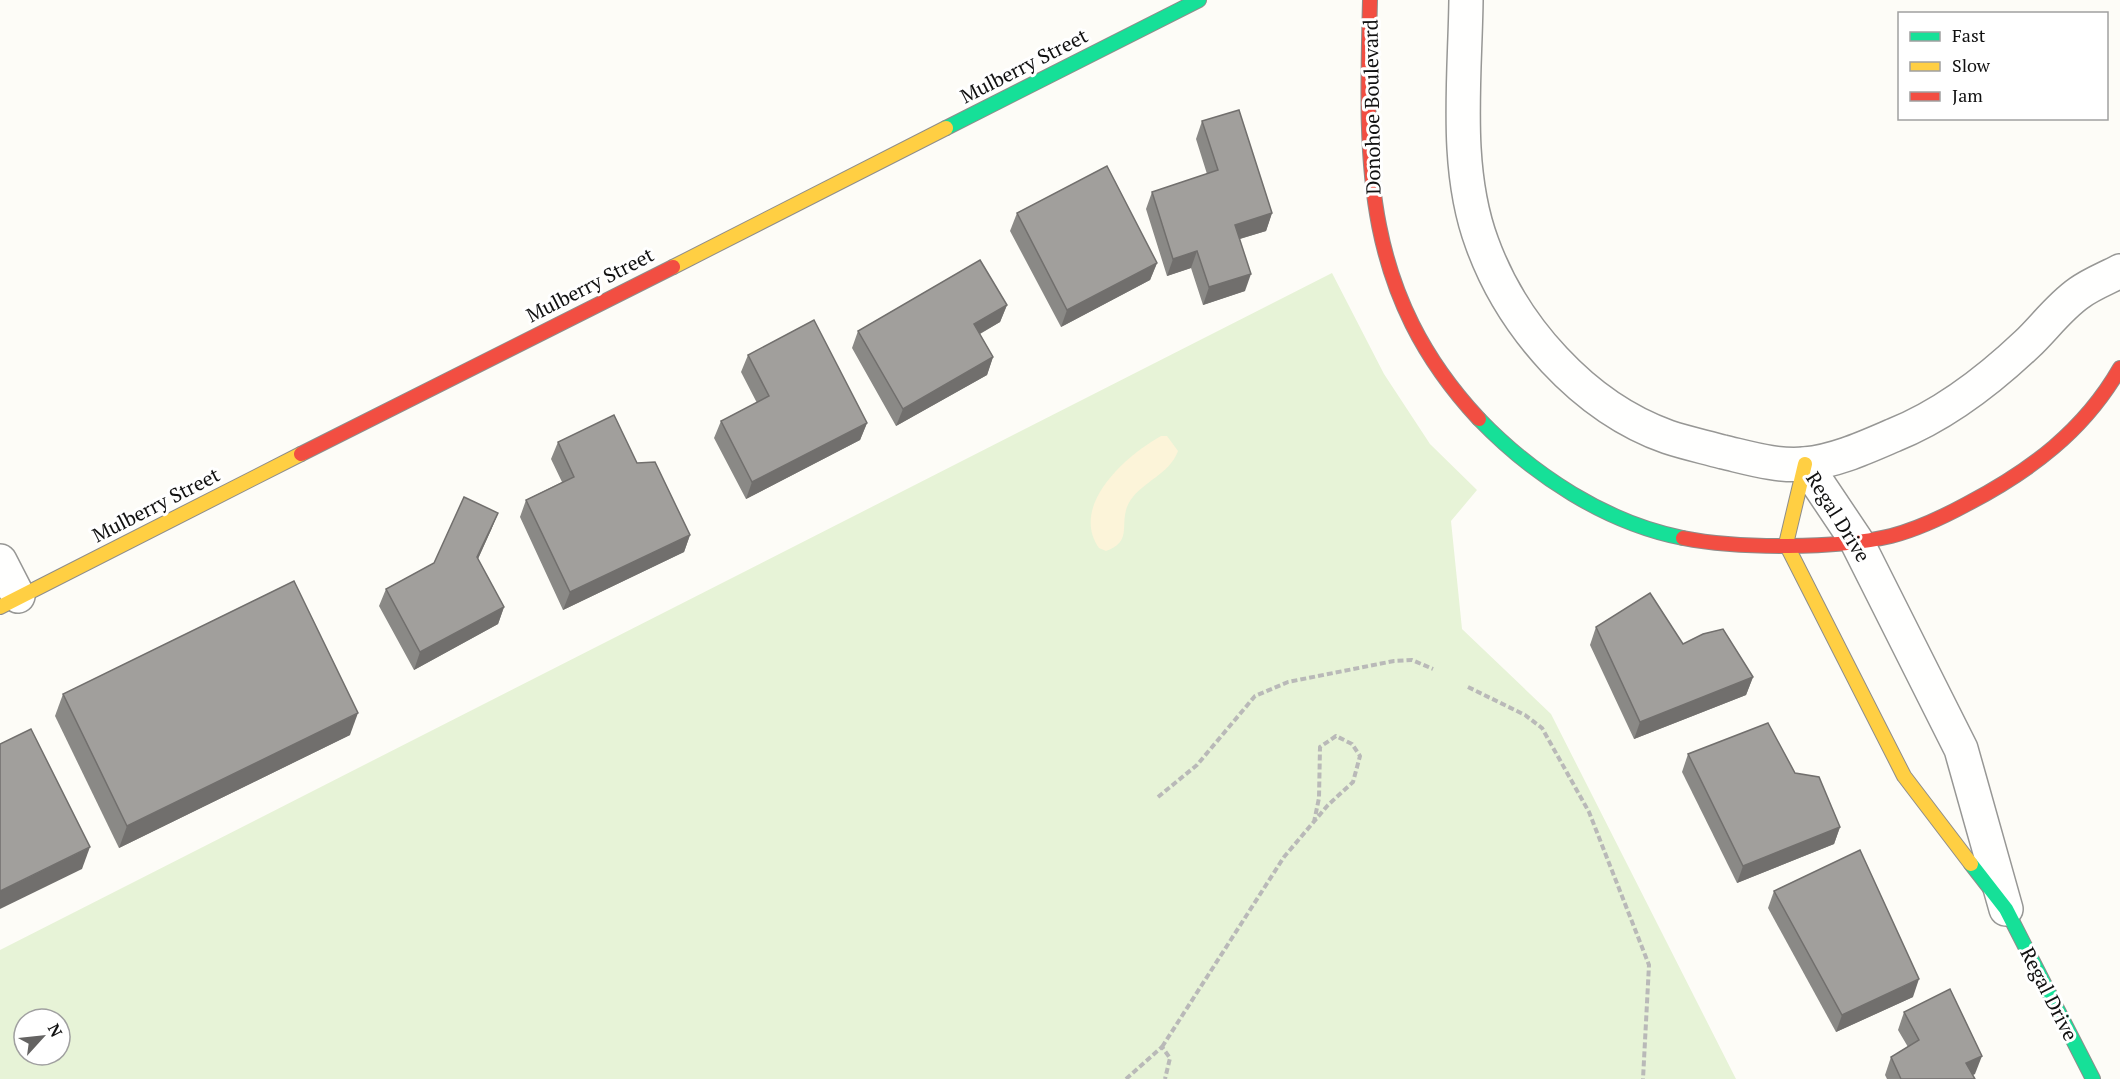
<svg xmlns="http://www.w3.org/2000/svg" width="2120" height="1079" font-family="'PT Serif',serif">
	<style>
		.green { fill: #e7f3d7; fill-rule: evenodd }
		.sand { fill: #fcf4d9 }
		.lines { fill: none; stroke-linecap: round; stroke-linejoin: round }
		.street-casing { stroke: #979795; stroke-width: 36 }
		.fast-casing { stroke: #8e8d8b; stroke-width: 16 }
		.slow-casing { stroke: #8e8d8b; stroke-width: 16 }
		.jam-casing { stroke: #8e8d8b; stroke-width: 16 }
		.path { stroke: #b9b9b8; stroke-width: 4; stroke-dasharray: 6 3; stroke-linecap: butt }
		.street { stroke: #fffffe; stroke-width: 33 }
		.fast { stroke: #16e098; stroke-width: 14 }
		.slow { stroke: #ffcf43; stroke-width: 14 }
		.jam { stroke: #f24e42; stroke-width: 14 }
		.wall { fill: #8a8986 }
		.shaded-wall { fill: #716f6d }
		.building { fill: #a19f9c; stroke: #716f6d; stroke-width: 1.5 }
		.labels { text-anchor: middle; stroke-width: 6; stroke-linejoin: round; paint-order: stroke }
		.street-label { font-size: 20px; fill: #111; stroke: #fff }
	</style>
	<rect width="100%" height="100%" fill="#fdfcf7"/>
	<path class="green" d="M 1332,273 L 1384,374 L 1430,444 L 1477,490 L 1451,521 L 1462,629 L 1551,714 L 1736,1079 L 0,1079 L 0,950 ZM 24,1019 L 60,1019 L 60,1055 L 24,1055 Z"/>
	<path class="sand" d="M 1161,436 L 1167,436 L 1178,451 C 1169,475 1143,481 1130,501 C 1117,522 1135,541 1106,551 L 1099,548 C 1069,505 1127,455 1161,436 Z"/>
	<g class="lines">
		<defs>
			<g id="street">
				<path d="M 1466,0 C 1465,79 1454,168 1482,243 C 1512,326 1583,407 1668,437 C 1686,443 1705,447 1723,452 C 1749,458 1778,467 1805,464 C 1836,461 1866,447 1894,435 C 1944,415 1988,381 2027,344 C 2044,328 2059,307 2079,293 C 2091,284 2107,278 2120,271"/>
				<path d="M 1805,464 L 1856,540 L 1961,749 L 2006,909"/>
				<path d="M 0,561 L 18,596"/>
			</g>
			<g id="fast">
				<path d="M 946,128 L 1199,0"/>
				<path d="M 1479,419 C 1533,475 1606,523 1683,538"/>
				<path d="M 1971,864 L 2006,909 L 2093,1079"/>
			</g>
			<g id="slow">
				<path d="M 673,267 L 946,128"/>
				<path d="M 1805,464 L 1786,544 L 1904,776 L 1971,864"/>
				<path d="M 0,607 L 301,454"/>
			</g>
			<g id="jam">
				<path d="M 1370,0 C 1366,161 1360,291 1479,419"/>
				<path d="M 301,454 L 673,267"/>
				<path d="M 1683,538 C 1739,549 1836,549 1891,536 C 1918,529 1943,517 1967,504 C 2030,471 2084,431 2120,368"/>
			</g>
		</defs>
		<use href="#street" class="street-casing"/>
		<use href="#fast" class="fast-casing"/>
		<use href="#slow" class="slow-casing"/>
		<use href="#jam" class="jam-casing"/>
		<g class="path">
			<path d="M 1468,687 L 1525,715 L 1542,728 L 1589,812 L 1649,965 L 1643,1079"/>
			<path d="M 1158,797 L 1197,765 L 1255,696 L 1288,682 L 1394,661 L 1412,660 L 1433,669"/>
			<path d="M 1162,1047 L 1284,857 L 1328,805 L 1353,782 L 1360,756 L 1352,744 L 1336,736 L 1320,747 L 1319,798 L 1314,822"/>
			<path d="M 1126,1079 L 1162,1047 L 1170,1058 L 1165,1079"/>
		</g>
		<use href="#street" class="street"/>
		<use href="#fast" class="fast"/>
		<use href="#slow" class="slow"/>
		<use href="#jam" class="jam"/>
	</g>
	<g class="wall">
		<path d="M 1202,121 L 1272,213 L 1266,231 L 1240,239 L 1245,291 L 1203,305 L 1191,268 L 1167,276 L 1146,209 L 1152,192 L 1207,174 L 1196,139 Z"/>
		<path d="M 1017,213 L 1157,263 L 1150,280 L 1061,327 L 1010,231 Z"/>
		<path d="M 1007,305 L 1000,322 L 980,334 L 993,357 L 987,375 L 896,426 L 852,348 L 858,331 Z"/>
		<path d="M 748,355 L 867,423 L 860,440 L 746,499 L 714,438 L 721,421 L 757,403 L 741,372 Z"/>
		<path d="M 558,442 L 637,463 L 690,535 L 684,552 L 563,610 L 520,517 L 526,500 L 562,482 L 551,459 Z"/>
		<path d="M 498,513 L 491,530 L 478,559 L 504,607 L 498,624 L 414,670 L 379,606 L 386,589 L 434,563 Z"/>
		<path d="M 1596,627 L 1683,644 L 1753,677 L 1746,695 L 1634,739 L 1590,645 Z"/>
		<path d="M 63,694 L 350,735 L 119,848 L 55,716 Z"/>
		<path d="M 1688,754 L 1795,773 L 1840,827 L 1834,844 L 1737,883 L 1682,772 Z"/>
		<path d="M 1774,891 L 1913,997 L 1836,1032 L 1768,908 Z"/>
		<path d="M 1904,1012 L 1975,1074 L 1972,1075 L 1975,1079 L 1887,1079 L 1885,1075 L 1891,1057 L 1908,1047 L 1898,1030 Z"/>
	</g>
	<g class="shaded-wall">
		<path d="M 1272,213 L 1266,231 L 1229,242 L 1235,225 Z"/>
		<path d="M 1197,251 L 1191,268 L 1167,276 L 1173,259 Z"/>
		<path d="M 1157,263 L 1150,280 L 1061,327 L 1067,310 Z"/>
		<path d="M 1251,274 L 1245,291 L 1203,305 L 1209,287 Z"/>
		<path d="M 1007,305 L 1000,322 L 967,341 L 974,324 Z"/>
		<path d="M 993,357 L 987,375 L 896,426 L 903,409 Z"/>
		<path d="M 867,423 L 860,440 L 746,499 L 752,482 Z"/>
		<path d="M 498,513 L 491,530 L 471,574 L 477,557 Z"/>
		<path d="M 690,535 L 684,552 L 563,610 L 570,592 Z"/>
		<path d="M 504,607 L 498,624 L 414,670 L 420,652 Z"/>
		<path d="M 1753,677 L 1746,695 L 1634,739 L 1640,722 Z"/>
		<path d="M 358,713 L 350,735 L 119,848 L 127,826 Z"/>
		<path d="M 1840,827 L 1834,844 L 1737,883 L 1743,866 Z"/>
		<path d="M 90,847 L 82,869 L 0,909 L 0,891 Z"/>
		<path d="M 1919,979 L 1913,997 L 1836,1032 L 1842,1015 Z"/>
		<path d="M 1982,1056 L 1975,1074 L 1963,1079 L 1966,1063 Z"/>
	</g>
	<g class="building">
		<path d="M 1239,110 L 1272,213 L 1235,225 L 1251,274 L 1209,287 L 1197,251 L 1173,259 L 1152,192 L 1218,170 L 1202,121 Z"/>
		<path d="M 1107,166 L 1157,263 L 1067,310 L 1017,213 Z"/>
		<path d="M 980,260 L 1007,305 L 974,324 L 993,357 L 903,409 L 858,331 Z"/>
		<path d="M 814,320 L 867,423 L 752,482 L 721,421 L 769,396 L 748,355 Z"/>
		<path d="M 614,415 L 637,463 L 655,462 L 690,535 L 570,592 L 526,500 L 574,477 L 558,442 Z"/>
		<path d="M 464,497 L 498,513 L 477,557 L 504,607 L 420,652 L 386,589 L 434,563 Z"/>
		<path d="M 294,581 L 358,713 L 127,826 L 63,694 Z"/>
		<path d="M 1650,593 L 1683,644 L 1703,634 L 1723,629 L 1753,677 L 1640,722 L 1596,627 Z"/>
		<path d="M 1768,723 L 1795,773 L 1819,777 L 1840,827 L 1743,866 L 1688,754 Z"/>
		<path d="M 31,729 L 90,847 L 0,891 L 0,744 Z"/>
		<path d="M 1860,850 L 1919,979 L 1842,1015 L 1774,891 Z"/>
		<path d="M 1950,989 L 1982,1056 L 1966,1063 L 1975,1079 L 1901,1079 L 1891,1057 L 1919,1040 L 1904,1012 Z"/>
	</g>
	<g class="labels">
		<g class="street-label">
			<text transform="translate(1024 66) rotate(-27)" y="7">Mulberry Street</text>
			<text transform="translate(1372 107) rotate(-91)" y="7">Donohoe Boulevard</text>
			<text transform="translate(590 285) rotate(-27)" y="7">Mulberry Street</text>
			<text transform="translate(156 505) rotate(-27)" y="7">Mulberry Street</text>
			<text transform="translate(1838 517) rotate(58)" y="7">Regal Drive</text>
			<text transform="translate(2049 994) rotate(63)" y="7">Regal Drive</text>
		</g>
	</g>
	<rect x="1898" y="12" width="210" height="108" fill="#ffffff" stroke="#a0a0a0" stroke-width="1.5"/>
	<rect x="1910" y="32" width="30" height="9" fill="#16e098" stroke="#a0a0a0" stroke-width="1.5"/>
	<text x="1952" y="42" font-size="18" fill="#111111">Fast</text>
	<rect x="1910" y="62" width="30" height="9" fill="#ffcf43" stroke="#a0a0a0" stroke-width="1.5"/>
	<text x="1952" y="72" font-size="18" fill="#111111">Slow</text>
	<rect x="1910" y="92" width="30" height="9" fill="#f24e42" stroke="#a0a0a0" stroke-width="1.5"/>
	<text x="1952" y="102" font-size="18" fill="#111111">Jam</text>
	<g transform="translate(42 1037) rotate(63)"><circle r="28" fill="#ffffff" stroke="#a0a0a0" stroke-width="1.5"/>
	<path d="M0-4.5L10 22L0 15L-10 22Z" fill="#646362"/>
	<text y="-9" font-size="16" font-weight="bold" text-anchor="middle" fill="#111111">N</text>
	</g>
</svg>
